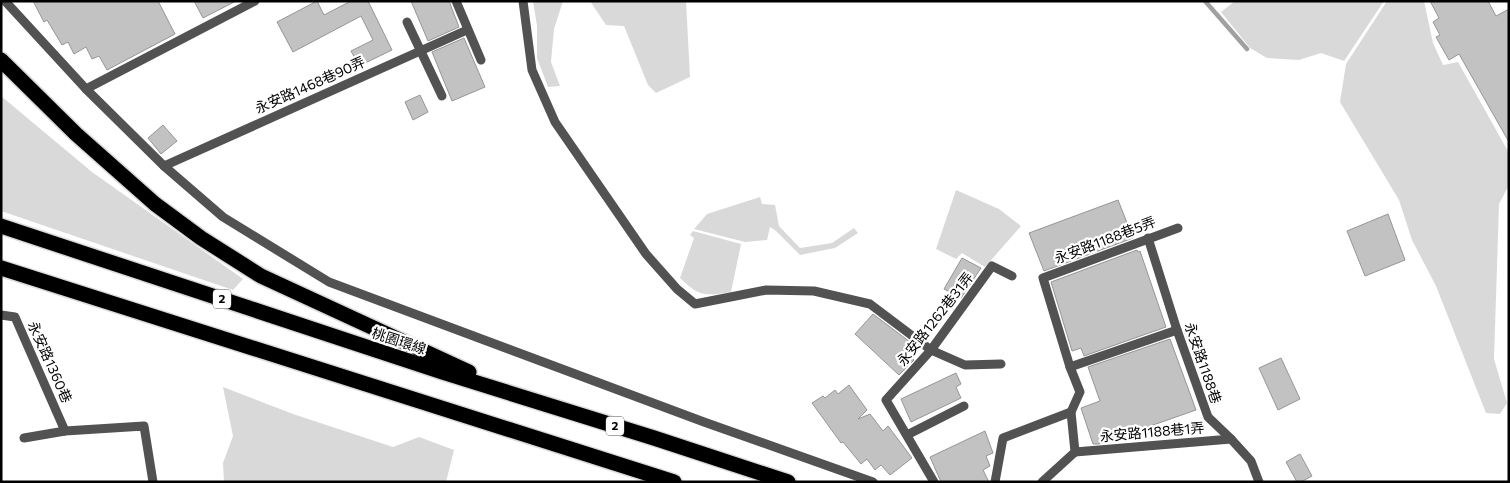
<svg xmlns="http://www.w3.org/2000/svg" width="1510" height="483" font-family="Commissioner,'Noto Sans TC',sans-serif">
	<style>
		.green { fill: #d9d9d9 }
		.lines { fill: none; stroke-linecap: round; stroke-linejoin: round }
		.stream { stroke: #a0a0a0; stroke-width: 4.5 }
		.building { fill: #c2c2c2; stroke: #969696 }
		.motorway-casing { stroke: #dbdbdb; stroke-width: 18 }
		.service { stroke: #525252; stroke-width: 9 }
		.motorway { stroke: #000; stroke-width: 15 }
		.labels { text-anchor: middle; stroke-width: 4.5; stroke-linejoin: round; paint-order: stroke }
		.shield { fill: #fff; stroke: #4c4c4c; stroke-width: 1 }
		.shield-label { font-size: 12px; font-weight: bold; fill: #000 }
		.street-label { font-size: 14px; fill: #000; stroke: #fff }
	</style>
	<rect width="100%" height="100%" fill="#fff"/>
	<g class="green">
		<path d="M 533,1 L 563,1 L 554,29 L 551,62 L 560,86 L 548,87 L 537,58 L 537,26 Z"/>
		<path d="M 590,1 L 686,1 L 690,77 L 656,93 L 648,85 L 624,26 L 606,25 Z"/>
		<path d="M 1235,1 L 1384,1 L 1344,61 L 1321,53 L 1299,60 L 1267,58 L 1250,48 L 1221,12 Z"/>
		<path d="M 1387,1 L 1424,1 L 1433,43 L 1443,65 L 1458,62 L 1509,153 L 1509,185 L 1499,204 L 1494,359 L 1507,403 L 1500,414 L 1486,413 L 1436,286 L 1412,240 L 1399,200 L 1340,102 L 1346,64 Z"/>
		<path d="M 1,96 L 92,172 L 243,279 L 233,290 L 1,211 Z"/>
		<path d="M 956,190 L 999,209 L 1021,226 L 985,267 L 962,253 L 956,259 L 936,249 Z"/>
		<path d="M 760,197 L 762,204 L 775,205 L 779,226 L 800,248 L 832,243 L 854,228 L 858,233 L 835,248 L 800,255 L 776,231 L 770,227 L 767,240 L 745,242 L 694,229 L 707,214 Z"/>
		<path d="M 693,231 L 741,244 L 731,292 C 706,296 699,297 680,278 L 694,238 L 690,235 Z"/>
		<path d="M 223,387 L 293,414 L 393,447 L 419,437 L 454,450 L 446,482 L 224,482 L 223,463 L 233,436 Z"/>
	</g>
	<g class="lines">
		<path class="stream" d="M 1205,1 L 1247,49"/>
	</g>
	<g class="building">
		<path d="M 33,1 L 158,1 L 175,34 L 107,70 L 99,56 L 92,59 L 86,47 L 74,54 L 68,42 L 62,45 L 47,20 L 44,22 Z"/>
		<path d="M 194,1 L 236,1 L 203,18 Z"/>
		<path d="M 317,1 L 324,15 L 351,1 L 368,1 L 392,50 L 359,66 L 351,51 L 373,40 L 361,16 L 293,52 L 277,22 Z"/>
		<path d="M 411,1 L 449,1 L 459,27 L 428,41 Z"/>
		<path d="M 1430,1 L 1488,1 L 1496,16 L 1509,9 L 1509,142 L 1459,54 L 1449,60 L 1445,53 L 1436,37 L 1440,35 L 1433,22 L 1439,18 Z"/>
		<path d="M 464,38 L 485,87 L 452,101 L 432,52 Z"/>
		<path d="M 420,95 L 428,112 L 413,120 L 405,102 Z"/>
		<path d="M 163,125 L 177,141 L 161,154 L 148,138 Z"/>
		<path d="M 1118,200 L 1133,238 L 1044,271 L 1029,233 Z"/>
		<path d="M 1388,214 L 1405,260 L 1365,276 L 1347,231 Z"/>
		<path d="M 1137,250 L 1138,252 L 1140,251 L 1166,327 L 1084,356 L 1081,348 L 1072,351 L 1051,282 Z"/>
		<path d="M 962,258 L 981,268 L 961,298 L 944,289 Z"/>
		<path d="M 873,314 L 914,345 L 907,353 L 914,360 L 899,375 L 855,334 Z"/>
		<path d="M 1170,339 L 1196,410 L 1099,444 L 1093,444 L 1081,408 L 1100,401 L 1088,367 Z"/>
		<path d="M 1281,358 L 1300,399 L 1278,410 L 1259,368 Z"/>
		<path d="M 956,373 L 961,384 L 956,387 L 961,398 L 911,422 L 901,399 Z"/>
		<path d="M 849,385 L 867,410 L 858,419 L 870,414 L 883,431 L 888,426 L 912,458 L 890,475 L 881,465 L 875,470 L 867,459 L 861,464 L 843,442 L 841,443 L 812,403 L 823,396 L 825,398 L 835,390 L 838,394 Z"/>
		<path d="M 985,431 L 993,453 L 986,456 L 990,466 L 983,470 L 989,482 L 941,482 L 930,457 Z"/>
		<path d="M 1300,454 L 1312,476 L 1301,482 L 1297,482 L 1286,462 Z"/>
	</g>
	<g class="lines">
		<defs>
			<g id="motorway">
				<path d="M 1,60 L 76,134 L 155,204 L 201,238 L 261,276 L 469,372"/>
				<path d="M 1,226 L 442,372 L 654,438 L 788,482"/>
				<path d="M 1,268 L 674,482"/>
			</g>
		</defs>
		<use href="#motorway" class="motorway-casing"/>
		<g class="service">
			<path d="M 5,1 L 86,89 L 255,1"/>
			<path d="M 456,1 L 481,60"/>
			<path d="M 523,1 L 532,70 L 555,122 L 646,254 L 677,289 L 695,304 L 766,290 L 814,291 L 870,304 L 931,350 L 965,365 L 1001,364"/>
			<path d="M 407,22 L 442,96"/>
			<path d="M 86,89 L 164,166 L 223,217 L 329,282 L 704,422 L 873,482"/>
			<path d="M 164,166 L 467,30"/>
			<path d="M 1148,238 L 1177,330 L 1208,417 L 1231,439 L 1251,461 L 1259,482"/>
			<path d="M 1,315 L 15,317 L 65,431"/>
			<path d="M 1070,367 L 1177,330"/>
			<path d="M 907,435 L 964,406"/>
			<path d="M 24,438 L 65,431 L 144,426 L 153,482"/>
			<path d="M 1075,452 L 1231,439"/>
			<path d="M 934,482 L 886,400 L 931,350 L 992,266 L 1012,276"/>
			<path d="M 995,482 L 1003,438 L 1071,412"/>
			<path d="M 1042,482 L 1075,452 L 1071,412 L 1080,392 L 1070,367 L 1043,278 L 1178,228"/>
		</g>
		<use href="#motorway" class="motorway"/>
	</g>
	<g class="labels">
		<g class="shield">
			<rect x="213" y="289.5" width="18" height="19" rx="4"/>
			<rect x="606" y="416.5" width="18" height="19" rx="4"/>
		</g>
		<g class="shield-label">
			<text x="222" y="303">2</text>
			<text x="615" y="430">2</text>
		</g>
		<g class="street-label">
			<text transform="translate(310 85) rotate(-24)" y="5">永安路1468巷90弄</text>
			<text transform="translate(1105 240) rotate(-21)" y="5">永安路1188巷5弄</text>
			<text transform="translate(935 319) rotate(-52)" y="5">永安路1262巷31弄</text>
			<text transform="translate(399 341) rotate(18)" y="5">桃園環線</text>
			<text transform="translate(50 362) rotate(66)" y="5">永安路1360巷</text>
			<text transform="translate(1203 363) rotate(71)" y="5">永安路1188巷</text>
			<text transform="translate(1152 432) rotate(-5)" y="5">永安路1188巷1弄</text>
		</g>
	</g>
	<rect width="1510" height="483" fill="none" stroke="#000000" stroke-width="5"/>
</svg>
